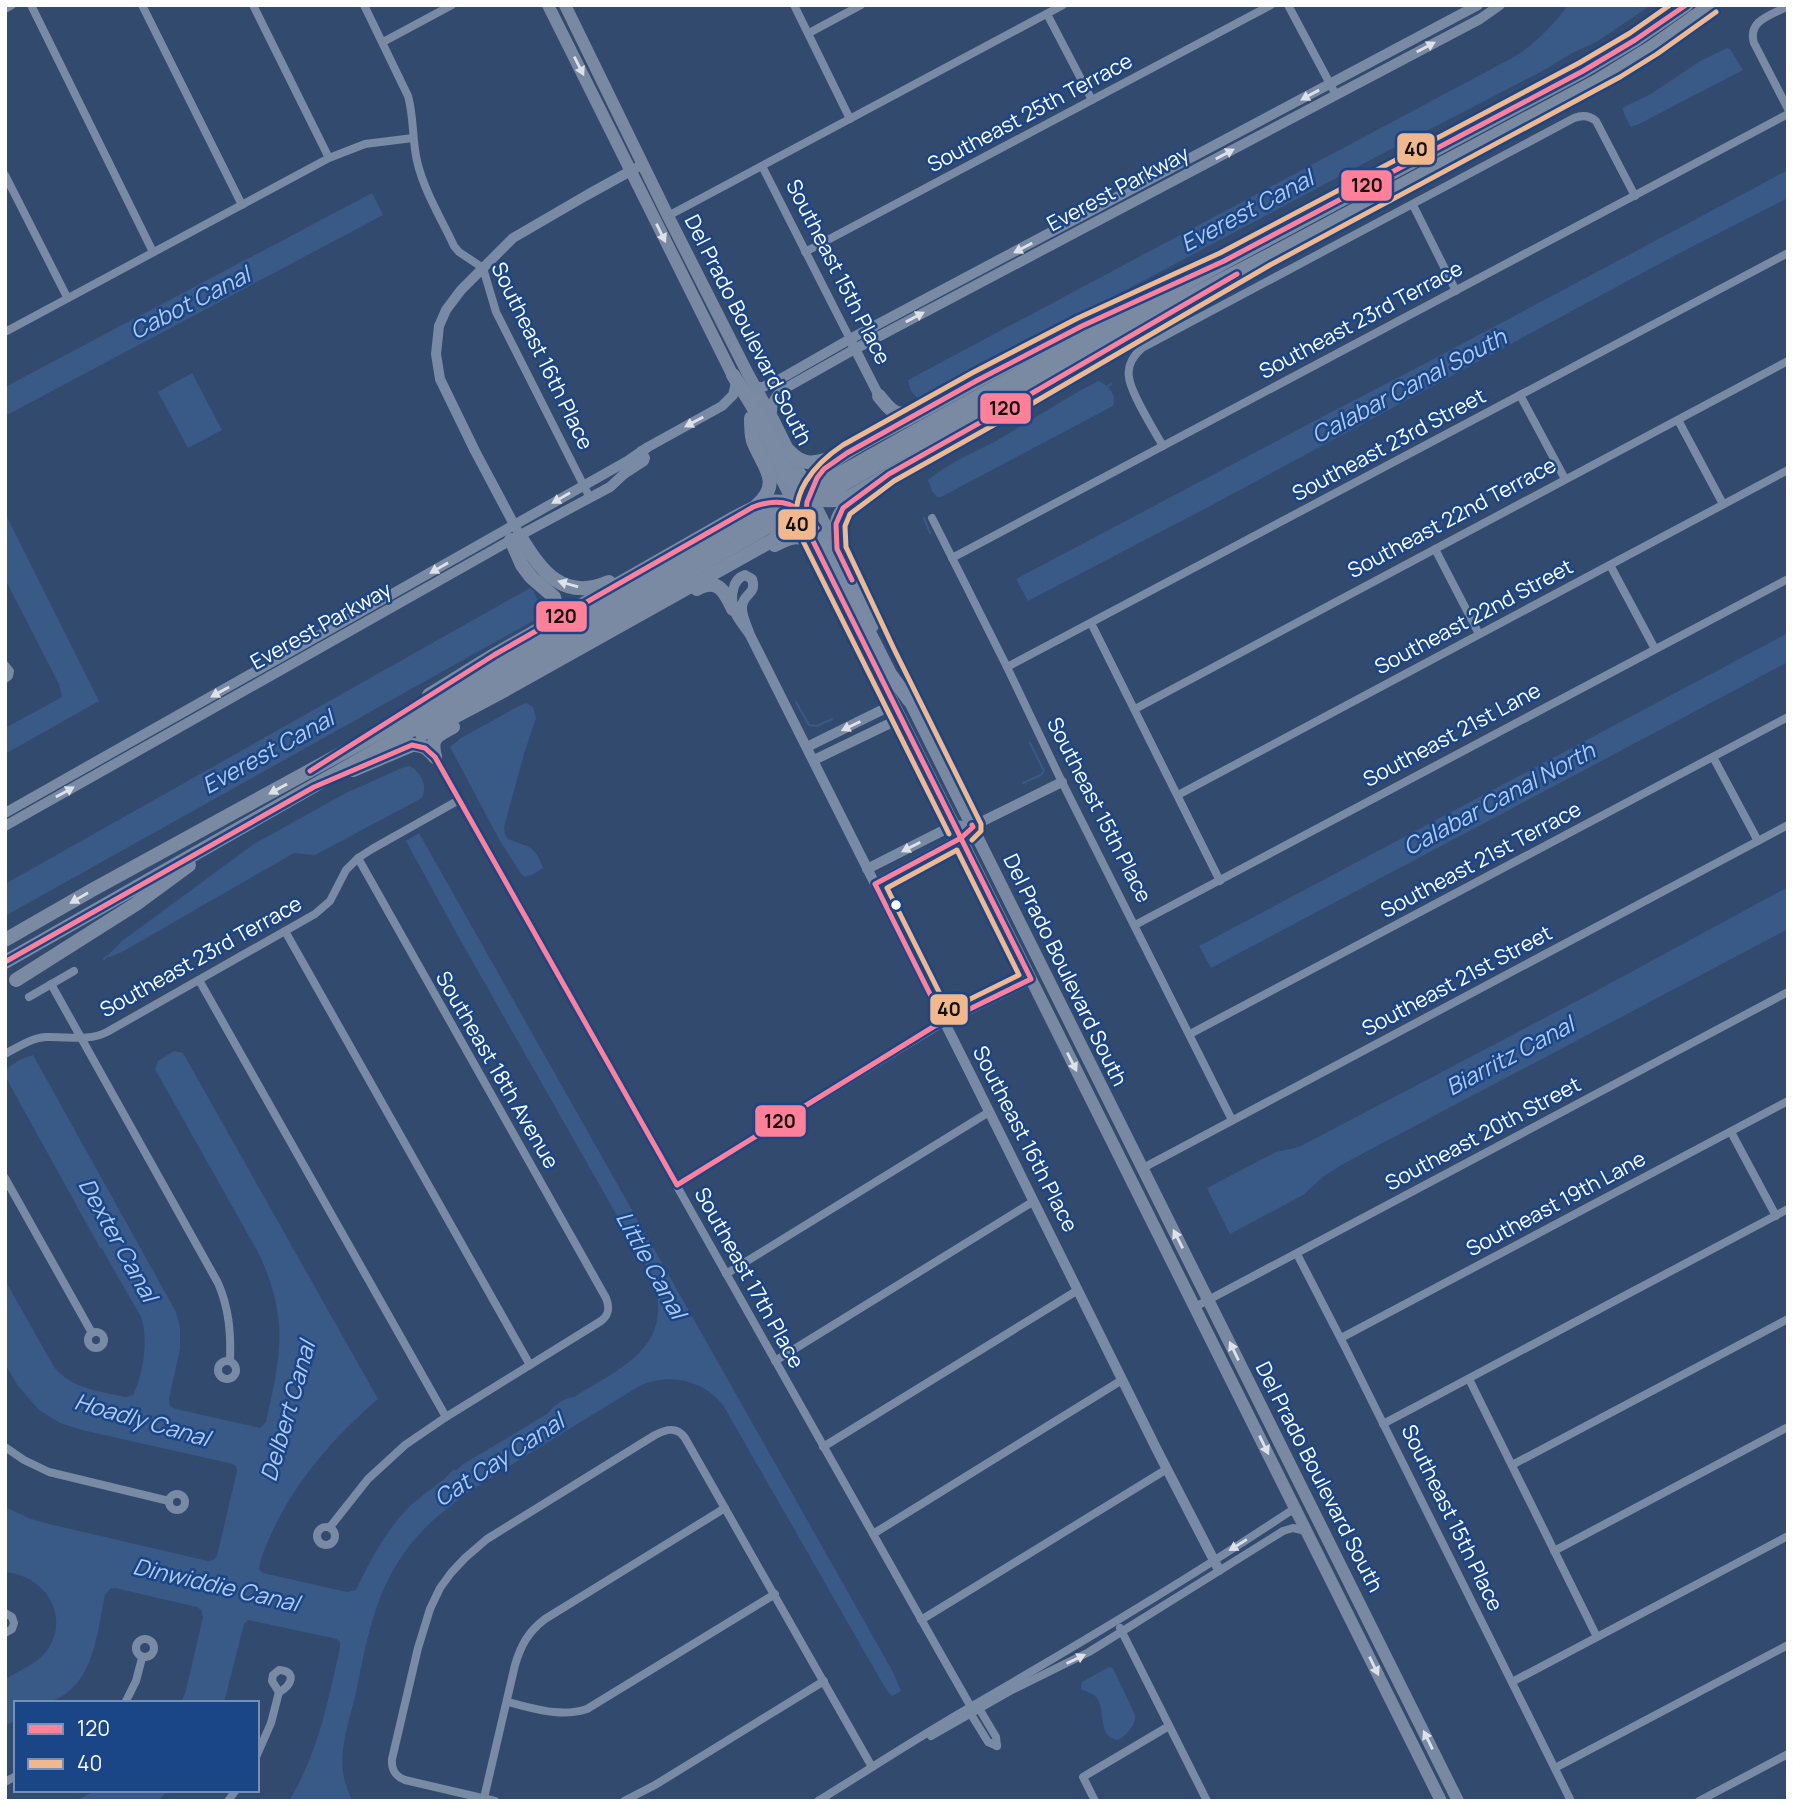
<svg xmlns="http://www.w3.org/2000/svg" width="1793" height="1806" font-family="Manrope,sans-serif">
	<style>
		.water { fill: #395987 }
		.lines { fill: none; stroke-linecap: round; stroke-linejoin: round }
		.stream { stroke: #395987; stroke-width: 2 }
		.minor { stroke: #798aa4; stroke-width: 8 }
		.tertiary { stroke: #798aa4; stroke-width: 10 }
		.primary { stroke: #7889a1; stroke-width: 12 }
		.trunk { stroke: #798aa2; stroke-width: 14 }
		.trunk-bridge { stroke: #798aa2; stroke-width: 14 }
		.bus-1-casing { stroke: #1a4586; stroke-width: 10 }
		.bus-2-casing { stroke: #1a4586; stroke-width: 10 }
		.bus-1 { stroke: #ff8098; stroke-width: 5 }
		.bus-2 { stroke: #f1b78d; stroke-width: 5 }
		.oneway { fill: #dee2e8 }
		.oneway2 { fill: #dde2e8 }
		.bus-dot { fill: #fff; stroke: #1a4586; stroke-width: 2.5 }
		.labels { text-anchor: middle; stroke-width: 5; stroke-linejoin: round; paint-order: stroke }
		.street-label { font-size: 21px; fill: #fff; stroke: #1a4586 }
		.water-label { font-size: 23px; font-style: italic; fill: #adcbf4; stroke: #1a4586 }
		.line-badge { stroke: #1a4586; stroke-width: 2.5 }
		.pale-badge-label { font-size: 19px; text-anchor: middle; font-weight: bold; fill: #111 }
	</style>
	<rect width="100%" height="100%" fill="#324a6e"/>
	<g class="water">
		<path d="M 1568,5 L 1651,5 L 1598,41 L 1570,54 L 1548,68 L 1376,157 L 919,400 L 911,391 L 908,380 L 1512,58 C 1534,45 1553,26 1568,5 Z"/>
		<path d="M 1727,48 L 1730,49 L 1743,70 L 1639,124 L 1631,127 C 1628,122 1623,114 1623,108 L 1626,106 L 1651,94 L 1702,60 Z"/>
		<path d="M 1788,170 L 1788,198 L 1672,257 L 1212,505 L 1028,601 L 1016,579 L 1339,408 L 1411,371 Z"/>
		<path d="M 372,193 L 383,215 L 5,416 L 5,387 Z"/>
		<path d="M 192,373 L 222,430 L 188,448 L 158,392 Z"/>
		<path d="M 1099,381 C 1109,386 1117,395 1113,406 L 941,497 L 937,497 L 932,491 L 928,480 L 937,473 L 958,460 L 996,441 L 1079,391 Z"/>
		<path d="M 5,513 L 99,701 L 5,754 L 5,728 L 62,697 L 59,684 L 5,579 Z"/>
		<path d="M 530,588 L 533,590 L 543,612 L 540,617 L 5,916 L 5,884 Z"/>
		<path d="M 1788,633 L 1788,662 L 1211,968 L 1199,946 Z"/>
		<path d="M 526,703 L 533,707 L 536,718 L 524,754 L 504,827 L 505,834 L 508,839 C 530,848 534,844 543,868 L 532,875 L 525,877 L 522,875 L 500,841 L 450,747 L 461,738 L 519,706 Z"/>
		<path d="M 410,766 C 421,773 428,786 422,798 L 315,855 L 294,853 L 122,952 L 110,957 L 107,956 L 122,941 L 254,844 L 344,794 L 404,767 Z"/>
		<path d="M 419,833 L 893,1672 L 901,1691 L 892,1696 L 887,1691 L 723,1405 C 703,1380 670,1373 641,1385 C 604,1407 568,1430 532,1452 C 475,1488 423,1514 390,1576 C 371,1612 364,1654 356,1693 C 347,1731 332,1764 353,1801 L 289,1801 C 318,1754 328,1701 340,1648 L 340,1642 L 337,1639 L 248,1620 L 244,1624 L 224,1703 L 181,1703 L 186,1690 L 203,1617 L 201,1610 L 197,1607 L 115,1588 L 110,1589 L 105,1595 C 97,1633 94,1688 49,1702 C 39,1705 26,1703 16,1703 L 16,1720 L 5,1726 L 5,1679 C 19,1671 36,1664 46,1652 C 72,1617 45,1575 5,1572 L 5,1507 L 31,1519 L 49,1524 L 208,1561 L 213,1560 L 217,1556 L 237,1471 L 236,1466 L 233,1464 L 82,1430 L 60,1423 L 39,1410 L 18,1386 L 5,1364 L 5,1280 L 54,1367 C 72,1389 99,1391 126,1397 L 133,1395 C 143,1375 149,1339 141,1317 L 102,1249 L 100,1248 L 5,1076 L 5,1070 L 19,1060 L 33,1055 L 176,1312 L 180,1327 L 180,1349 L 169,1399 L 170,1406 L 176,1409 L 260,1428 L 266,1422 C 281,1354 289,1319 259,1254 L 155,1069 L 158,1061 L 174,1051 L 183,1053 L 378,1399 C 336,1435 298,1478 274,1528 C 268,1541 261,1555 259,1569 L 263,1573 L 347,1592 L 356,1590 C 371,1559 386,1530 410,1506 C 424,1493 441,1484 453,1470 L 457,1470 L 462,1465 L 547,1414 C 555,1405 561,1399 574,1397 C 622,1367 675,1347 653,1279 L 458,936 L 406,841 Z"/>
		<path d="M 1788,887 L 1788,929 L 1343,1164 L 1324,1176 L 1303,1195 L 1230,1234 L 1207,1188 L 1276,1152 L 1299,1147 L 1596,991 Z"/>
		<path d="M 1109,1667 L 1113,1668 L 1135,1715 C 1136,1725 1126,1736 1118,1740 C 1096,1737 1107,1710 1096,1697 C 1093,1693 1086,1692 1081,1689 L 1082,1682 Z"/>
		<path d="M 96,1790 L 169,1790 L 157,1801 L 76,1801 Z"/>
	</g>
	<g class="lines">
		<g class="stream">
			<path d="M 1108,386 L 1111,384"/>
			<path d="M 924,518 L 930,533"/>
			<path d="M 796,702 L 809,725 L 817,726 L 832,719"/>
			<path d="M 1023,783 L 1041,775 L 1044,771 L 1030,743"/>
			<path d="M 104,959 L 107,956"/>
		</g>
		<g class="minor">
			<path d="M 31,5 L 153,252"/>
			<path d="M 142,5 L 242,205"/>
			<path d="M 253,5 L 329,158"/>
			<path d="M 364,5 L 408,96 C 414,117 412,139 417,161 C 424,191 441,218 454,246 L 459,252 L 483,268 L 496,312 L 590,498"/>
			<path d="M 794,5 L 850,119"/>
			<path d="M 1288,5 L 1336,95"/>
			<path d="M 1788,6 C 1772,15 1747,20 1754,43 L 1788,109"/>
			<path d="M 5,9 L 12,5"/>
			<path d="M 1047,14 L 1092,100"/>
			<path d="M 809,33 L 861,5"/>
			<path d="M 383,42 L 452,5"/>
			<path d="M 762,166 L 850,339"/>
			<path d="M 5,175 L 67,297"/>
			<path d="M 1413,205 L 1456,291"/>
			<path d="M 668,216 L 1063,5"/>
			<path d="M 805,252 L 1271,5"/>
			<path d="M 5,332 L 329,158 L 365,144 L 413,138"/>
			<path d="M 1520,395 L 1565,479"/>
			<path d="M 1678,420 L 1723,504"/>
			<path d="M 1163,446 C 1155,432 1130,392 1129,377 C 1127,366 1133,356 1142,348 L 1574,118 C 1582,115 1589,115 1596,121 L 1635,196"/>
			<path d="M 932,518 L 1007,667 L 1062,782 L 1232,1120"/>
			<path d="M 1435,549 L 1479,634"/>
			<path d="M 952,558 L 1788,114"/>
			<path d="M 1610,565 L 1655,649"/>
			<path d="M 1091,623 L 1220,881"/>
			<path d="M 5,665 L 10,671 L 9,676 L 5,679"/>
			<path d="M 1007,667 L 1788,253"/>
			<path d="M 1135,709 L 1788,361"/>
			<path d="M 435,757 L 939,1651 L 971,1707"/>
			<path d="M 1713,757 L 1758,841"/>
			<path d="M 1178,795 L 1788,470"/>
			<path d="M 1135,925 L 1788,579"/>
			<path d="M 285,931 L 530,1365"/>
			<path d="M 199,980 L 446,1417"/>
			<path d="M 51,984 L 218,1283 C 229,1308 231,1333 230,1361"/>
			<path d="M 29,997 L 74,971"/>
			<path d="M 1190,1034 L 1788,717"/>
			<path d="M 5,1054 C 18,1047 31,1038 46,1037 C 68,1036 87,1042 107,1032 L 315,914 L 330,901 L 346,870 L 358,858 L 372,849 L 459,800"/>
			<path d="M 1731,1132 L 1776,1216"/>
			<path d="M 1143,1168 L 1788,825"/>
			<path d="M 5,1178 L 92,1333"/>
			<path d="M 677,1185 L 944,1022"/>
			<path d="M 1297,1254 L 1345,1347 L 1571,1801"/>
			<path d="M 726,1274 L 989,1112"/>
			<path d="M 1195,1307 L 1788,992"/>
			<circle cx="96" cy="1340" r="8"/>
			<path d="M 1341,1338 L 1788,1101"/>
			<circle cx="227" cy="1370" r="9"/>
			<path d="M 775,1361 L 1034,1201"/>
			<path d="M 1469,1379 L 1597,1637"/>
			<path d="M 1383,1424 L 1788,1209"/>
			<path d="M 5,1447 L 24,1460 L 49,1472 L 169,1501"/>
			<path d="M 823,1447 L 1078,1290"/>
			<path d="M 1512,1465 L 1788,1319"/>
			<circle cx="177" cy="1502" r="8"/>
			<circle cx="326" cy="1536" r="9"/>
			<path d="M 330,1527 L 368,1479 L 405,1445 L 446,1417 L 601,1321 C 609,1315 610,1308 606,1298 L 358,858"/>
			<path d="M 873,1534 L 1122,1380"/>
			<path d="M 1554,1551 L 1788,1427"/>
			<path d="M 5,1613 L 12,1617 L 14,1623 L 12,1629 L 5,1633"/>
			<path d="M 921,1620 L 1167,1469"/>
			<path d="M 1120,1628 L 1207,1801"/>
			<circle cx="145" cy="1648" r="9"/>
			<path d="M 279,1670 C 298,1671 291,1687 279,1692 L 272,1681 L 273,1675 Z"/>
			<path d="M 1512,1682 L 1788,1536"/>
			<path d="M 507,1702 C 534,1708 560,1718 587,1709 L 775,1594"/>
			<path d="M 125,1703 L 136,1681 L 142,1658"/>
			<path d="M 977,1705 L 996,1737 L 997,1746"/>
			<path d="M 969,1711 L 988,1742 L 997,1746"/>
			<path d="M 931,1736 L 1010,1691 L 1089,1652 L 1283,1531 L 1293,1528 L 1306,1531"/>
			<path d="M 257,1755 L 271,1723 L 279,1692"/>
			<path d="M 1555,1768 L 1788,1645"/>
			<path d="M 5,1782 L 16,1776"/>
			<path d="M 484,1798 L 515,1665 C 521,1645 528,1632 545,1619 L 725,1508"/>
			<path d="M 228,1801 L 236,1790"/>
			<path d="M 495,1801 L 405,1780 C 395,1776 391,1770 392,1759 L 418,1648 L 430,1609 L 440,1588 L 451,1573 L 465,1558 L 487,1539 L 655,1435 C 666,1429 677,1426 685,1438 L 872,1767"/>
			<path d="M 624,1801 L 655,1785 L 824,1681"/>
			<path d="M 818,1801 C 868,1770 917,1738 967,1709 C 1076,1646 1184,1582 1289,1512 L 1297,1511"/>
			<path d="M 1095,1801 L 1083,1777 L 1169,1726"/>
			<path d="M 1699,1801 L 1788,1754"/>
		</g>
		<g class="tertiary">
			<path d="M 852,343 L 879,396"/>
			<path d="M 755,387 L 763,387 L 775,382 L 850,339 L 1478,5"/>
			<path d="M 772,417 C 771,404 774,396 784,389 L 855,349 L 1480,19 L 1500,5"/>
			<path d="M 517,530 L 475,451 L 440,379 L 436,354 L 439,326 L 446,310 L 461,290 L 513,238 L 587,195 L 636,168"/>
			<path d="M 750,635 C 745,627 737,619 734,610 C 730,598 732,579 745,575 L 752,579 C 757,595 744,592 742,606 C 741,615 747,626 750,635 L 969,1071 L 1157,1450 L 1219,1570"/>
			<path d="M 807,747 L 894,704"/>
			<path d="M 814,760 L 901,718"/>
			<path d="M 5,813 L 629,460 L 648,447 L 722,406 L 733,395 L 736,383"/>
			<path d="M 5,826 L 511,540 L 610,487 L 624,474 L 644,461 L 645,458 L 641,451"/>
			<path d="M 867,869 L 954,825 L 973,827"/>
			<path d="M 875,884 L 961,838 L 973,827 L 981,822 L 1062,782"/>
			<path d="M 944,1022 L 1031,979"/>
		</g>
		<g class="primary">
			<path d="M 548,5 L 737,384"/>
			<path d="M 565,5 L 668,216 L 748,374 L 773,419 L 849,573 L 873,626"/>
			<path d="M 752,420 L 1441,1801"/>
			<path d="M 905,692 L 1458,1801"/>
		</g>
		<g class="trunk">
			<path d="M 733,375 C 744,392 755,409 764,427 C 773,443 786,479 799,489 C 814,502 834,503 851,496 L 1114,346"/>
			<path d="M 879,396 C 892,412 895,417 916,412"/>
			<path d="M 751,418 C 751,426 751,434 753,441 C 762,466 784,482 756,506"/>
			<path d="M 789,451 C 803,466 814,464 832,458"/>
			<path d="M 869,457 C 1105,325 1344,198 1583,71 L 1635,40 L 1686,5"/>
			<path d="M 874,467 L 1061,363 L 1266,257 L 1597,81 L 1652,47 L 1711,5"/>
			<path d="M 810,495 C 815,481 821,470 834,461 C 861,441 898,425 928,408 C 992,373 1057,336 1124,307"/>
			<path d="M 520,536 C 541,571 563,602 609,582"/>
			<path d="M 511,540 L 522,565 L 531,577 L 554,597 C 558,609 551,616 543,623"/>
			<path d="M 775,545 C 800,531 804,536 821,558"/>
			<path d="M 837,549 C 836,523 833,515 855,499"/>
			<path d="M 697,589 C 718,577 725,592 733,609"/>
			<path d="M 429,695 L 494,655 L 732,519 C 764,502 785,489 813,521 L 890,674 L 909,700"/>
			<path d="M 422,734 L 505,690 L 773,540 C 793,525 801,500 801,476"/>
			<path d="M 435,757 C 430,737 437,736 453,727"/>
			<path d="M 353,770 L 412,745 C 423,744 428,749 435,757"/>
			<path d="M 5,940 L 92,890 L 430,705 L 731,535"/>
			<path d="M 5,962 L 736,545"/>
			<path d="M 16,980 L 136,904 L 189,865"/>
		</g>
		<g class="trunk-bridge">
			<path d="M 731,535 L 869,457"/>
			<path d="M 736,545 L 874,467"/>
		</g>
		<defs>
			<g id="bus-1">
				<path d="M 852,580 L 837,549 L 836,524 L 843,508 L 889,474 L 1029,395 L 1237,274"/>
				<path d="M 310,771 L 494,655 L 753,507 C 782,496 799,504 817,528"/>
				<path d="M 5,962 L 314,787 L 412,745 L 425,748 L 435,757 L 677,1185 L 933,1027 L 1031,979 L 805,525 L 807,502 L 817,478 L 824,469 L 847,453 L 976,381 L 1082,326 L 1224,261 L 1583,71 L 1635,40 L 1686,5"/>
				<path d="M 944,1022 L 875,884 L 961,838 L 973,827 L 972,825"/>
			</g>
			<g id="bus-2">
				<path d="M 949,834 L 798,531 C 789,494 813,465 843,445 L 972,373 L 1078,318 L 1220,253 L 1579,63 L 1630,33 L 1670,5"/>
				<path d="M 972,840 L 981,831 L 981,824 L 894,649 L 846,547 L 845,526 L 850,514 L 894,481 L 1033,403 L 1270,265 L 1620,77 L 1657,54 L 1716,12"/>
				<path d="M 957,850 L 1019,975 L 948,1010 L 887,888 Z"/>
			</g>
		</defs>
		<use href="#bus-1" class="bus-1-casing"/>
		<use href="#bus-2" class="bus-2-casing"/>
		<use href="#bus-1" class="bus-1"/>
		<use href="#bus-2" class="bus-2"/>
	</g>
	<defs><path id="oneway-solid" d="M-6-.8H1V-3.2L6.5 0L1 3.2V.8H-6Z" transform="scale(1.75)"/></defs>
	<g class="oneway">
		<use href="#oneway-solid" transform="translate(1426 47) rotate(-28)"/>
		<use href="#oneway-solid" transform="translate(1310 95) rotate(151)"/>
		<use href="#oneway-solid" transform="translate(1225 154) rotate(-28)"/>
		<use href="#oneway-solid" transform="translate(1023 248) rotate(152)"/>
		<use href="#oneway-solid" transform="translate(915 317) rotate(-28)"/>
		<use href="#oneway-solid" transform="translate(694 422) rotate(152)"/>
		<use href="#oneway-solid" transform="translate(561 498) rotate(150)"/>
		<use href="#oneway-solid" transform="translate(439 568) rotate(150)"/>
		<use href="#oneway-solid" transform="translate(568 584) rotate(-164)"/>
		<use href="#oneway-solid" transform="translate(220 692) rotate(151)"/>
		<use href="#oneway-solid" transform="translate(851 726) rotate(154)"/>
		<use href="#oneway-solid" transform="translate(278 789) rotate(151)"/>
		<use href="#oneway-solid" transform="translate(65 792) rotate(-29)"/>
		<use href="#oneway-solid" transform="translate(911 847) rotate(153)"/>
		<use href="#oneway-solid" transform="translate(79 898) rotate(150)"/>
		<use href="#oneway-solid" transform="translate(1238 1545) rotate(148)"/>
		<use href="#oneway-solid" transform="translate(1076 1659) rotate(-26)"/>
	</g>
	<g class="oneway2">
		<use href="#oneway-solid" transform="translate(579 66) rotate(63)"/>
		<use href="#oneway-solid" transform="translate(661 233) rotate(64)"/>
		<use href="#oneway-solid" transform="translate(1072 1062) rotate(63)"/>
		<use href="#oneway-solid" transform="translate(1178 1239) rotate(-117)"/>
		<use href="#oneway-solid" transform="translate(1234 1351) rotate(-116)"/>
		<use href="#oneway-solid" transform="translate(1264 1445) rotate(64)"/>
		<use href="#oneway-solid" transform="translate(1374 1666) rotate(64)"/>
		<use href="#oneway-solid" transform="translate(1428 1740) rotate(-116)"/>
	</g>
	<circle class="bus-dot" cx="896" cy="905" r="6"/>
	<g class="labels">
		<g class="street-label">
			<text transform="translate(1030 113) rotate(-28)" y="7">Southeast 25th Terrace</text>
			<text transform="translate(1118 189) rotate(-28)" y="7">Everest Parkway</text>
			<text transform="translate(838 272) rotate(63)" y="7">Southeast 15th Place</text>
			<text transform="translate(1361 320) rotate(-28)" y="7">Southeast 23rd Terrace</text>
			<text transform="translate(748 330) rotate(63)" y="7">Del Prado Boulevard South</text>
			<text transform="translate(542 356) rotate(64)" y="7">Southeast 16th Place</text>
			<text transform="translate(1389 445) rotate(-28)" y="7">Southeast 23rd Street</text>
			<text transform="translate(1452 518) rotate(-28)" y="7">Southeast 22nd Terrace</text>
			<text transform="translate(1474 617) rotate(-28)" y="7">Southeast 22nd Street</text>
			<text transform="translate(321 626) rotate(-29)" y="7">Everest Parkway</text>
			<text transform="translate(1452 735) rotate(-28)" y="7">Southeast 21st Lane</text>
			<text transform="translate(1099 810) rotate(63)" y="7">Southeast 15th Place</text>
			<text transform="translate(1481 860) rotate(-28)" y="7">Southeast 21st Terrace</text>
			<text transform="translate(201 957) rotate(-29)" y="7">Southeast 23rd Terrace</text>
			<text transform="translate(1065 970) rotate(64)" y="7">Del Prado Boulevard South</text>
			<text transform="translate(1457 981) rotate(-28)" y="7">Southeast 21st Street</text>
			<text transform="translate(497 1070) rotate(60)" y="7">Southeast 18th Avenue</text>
			<text transform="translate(1483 1134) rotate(-28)" y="7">Southeast 20th Street</text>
			<text transform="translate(1025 1139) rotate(63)" y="7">Southeast 16th Place</text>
			<text transform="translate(1556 1204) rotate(-28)" y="7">Southeast 19th Lane</text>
			<text transform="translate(749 1278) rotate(61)" y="7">Southeast 17th Place</text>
			<text transform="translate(1319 1477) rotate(63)" y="7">Del Prado Boulevard South</text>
			<text transform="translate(1452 1518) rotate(64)" y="7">Southeast 15th Place</text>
		</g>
		<g class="water-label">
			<text transform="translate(1247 211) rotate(-28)" y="8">Everest Canal</text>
			<text transform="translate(190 303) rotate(-27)" y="8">Cabot Canal</text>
			<text transform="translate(1409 386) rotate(-28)" y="8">Calabar Canal South</text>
			<text transform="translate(268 752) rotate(-29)" y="8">Everest Canal</text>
			<text transform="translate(1499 799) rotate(-28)" y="8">Calabar Canal North</text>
			<text transform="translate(1510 1056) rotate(-28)" y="8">Biarritz Canal</text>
			<text transform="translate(118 1240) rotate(61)" y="8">Dexter Canal</text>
			<text transform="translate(651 1265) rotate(61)" y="8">Little Canal</text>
			<text transform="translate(288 1411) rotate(-74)" y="8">Delbert Canal</text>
			<text transform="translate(142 1420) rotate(16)" y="8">Hoadly Canal</text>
			<text transform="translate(499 1460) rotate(-33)" y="8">Cat Cay Canal</text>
			<text transform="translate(216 1585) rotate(13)" y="8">Dinwiddie Canal</text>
		</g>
	</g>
	<g class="line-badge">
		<rect x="1396" y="132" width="40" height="34" rx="7" fill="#f1b78d"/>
		<rect x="1340" y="169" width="53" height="33" rx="7" fill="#ff8098"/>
		<rect x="979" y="392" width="53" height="33" rx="7" fill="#ff8098"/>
		<rect x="777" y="508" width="40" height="33" rx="7" fill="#f1b78d"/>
		<rect x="535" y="600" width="53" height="33" rx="7" fill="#ff8098"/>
		<rect x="929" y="993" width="40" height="33" rx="7" fill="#f1b78d"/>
		<rect x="754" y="1104" width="53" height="34" rx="7" fill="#ff8098"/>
	</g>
	<g class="pale-badge-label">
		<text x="1416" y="156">40</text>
		<text x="1367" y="192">120</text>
		<text x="1005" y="415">120</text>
		<text x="797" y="531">40</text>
		<text x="561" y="623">120</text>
		<text x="949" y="1016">40</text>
		<text x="780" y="1128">120</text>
	</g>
	<rect width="1793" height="1806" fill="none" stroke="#ffffff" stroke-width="14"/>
	<rect x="14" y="1701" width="245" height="91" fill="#1a4586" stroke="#768fb6" stroke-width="2"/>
	<rect x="28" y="1724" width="35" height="10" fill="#ff8098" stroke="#768fb6" stroke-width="2"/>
	<text x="77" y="1736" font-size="21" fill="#ffffff">120</text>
	<rect x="28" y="1759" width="35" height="10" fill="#f1b78d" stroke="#768fb6" stroke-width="2"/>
	<text x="77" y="1771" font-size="21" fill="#ffffff">40</text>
</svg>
